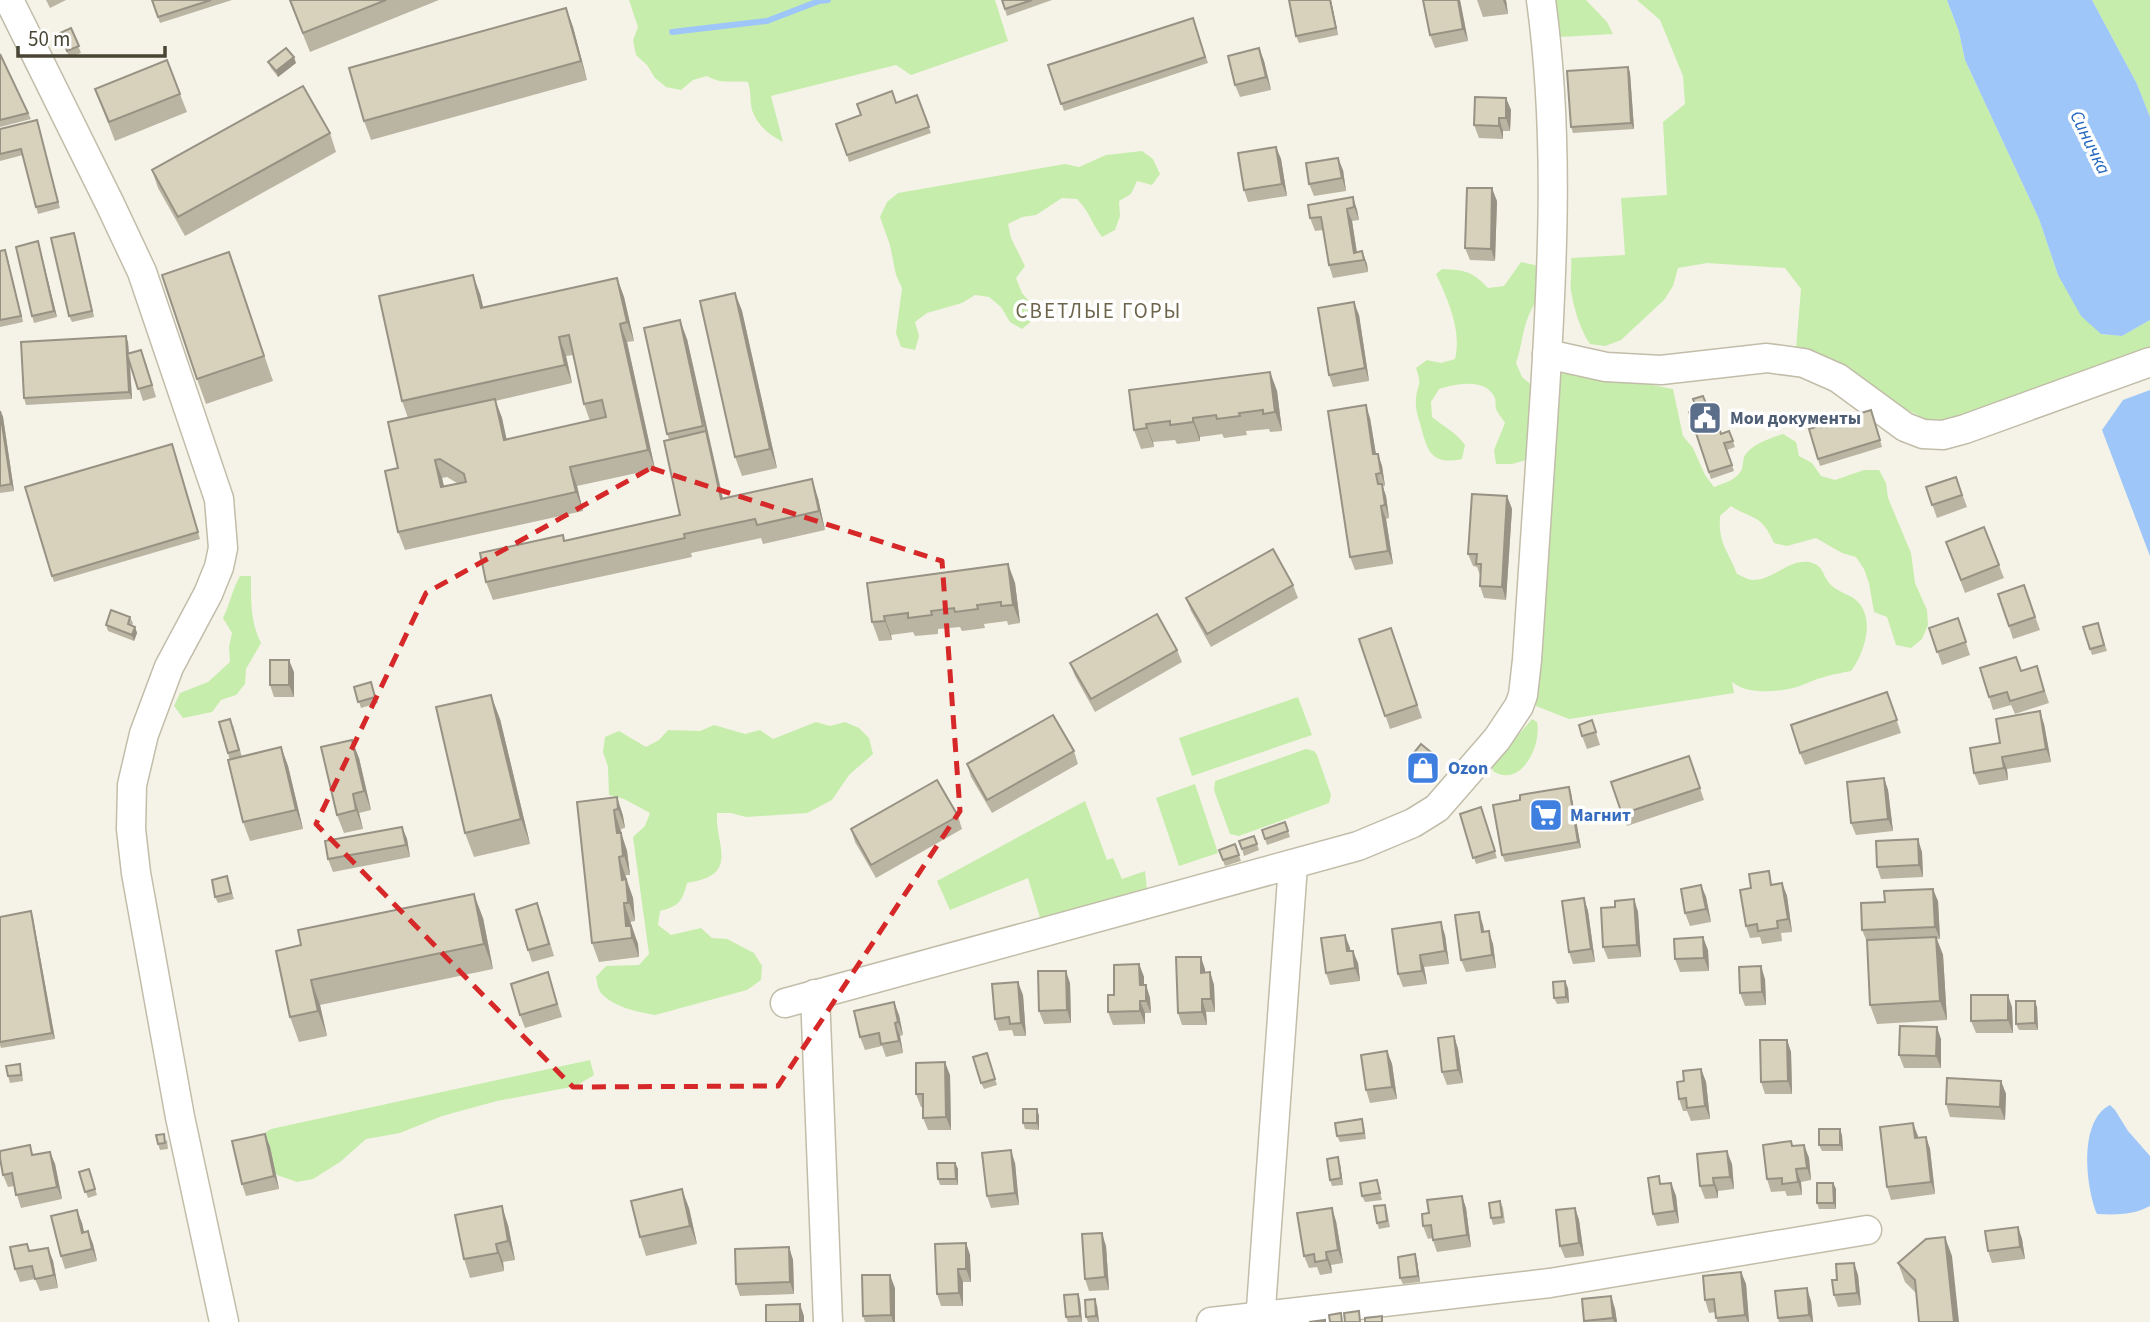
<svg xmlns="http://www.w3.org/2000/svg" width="2150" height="1322" font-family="'Source Sans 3',sans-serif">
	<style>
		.green { fill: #c6edac }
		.water { fill: #9ec6f8 }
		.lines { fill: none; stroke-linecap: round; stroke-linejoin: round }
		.stream { stroke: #9ec6f8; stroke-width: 6 }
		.minor-casing { stroke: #c2bda9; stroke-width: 31 }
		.minor { stroke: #fff; stroke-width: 28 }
		.wall { fill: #bab4a2; fill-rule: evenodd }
		.shaded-wall { fill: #979284 }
		.building { fill: #d8d1bc; stroke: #979284; stroke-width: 2; fill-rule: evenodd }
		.marked { fill: none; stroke: #d62828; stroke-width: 5; stroke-dasharray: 14 9; stroke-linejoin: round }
		.labels { text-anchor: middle; stroke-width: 7; stroke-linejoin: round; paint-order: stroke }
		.service-label { font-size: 18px; font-weight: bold; fill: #4e5e75; stroke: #fff; text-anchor: start }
		.shop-label { font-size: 18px; font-weight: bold; fill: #366cbe; stroke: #fff; text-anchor: start }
		.water-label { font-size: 19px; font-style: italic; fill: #2366c1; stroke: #fff }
		.quarter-label { font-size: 21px; letter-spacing: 2px; fill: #6d654b; stroke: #fff }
	</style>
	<rect width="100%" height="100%" fill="#f5f3e7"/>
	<g class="green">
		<path d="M 629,0 L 995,0 L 1008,41 L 911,75 L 896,65 L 771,96 L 783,142 C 769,135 757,125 752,110 C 750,101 751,91 748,82 C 730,80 724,85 707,76 L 693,80 L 681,90 L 666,87 L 655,78 L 647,65 L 636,55 L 633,40 L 638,27 Z"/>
		<path d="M 1550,0 L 1586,0 L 1607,22 L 1613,34 L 1560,37 L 1554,31 Z"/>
		<path d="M 1637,0 L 1947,0 L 1959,32 L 1965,60 L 2039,219 L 2058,275 L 2101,334 L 2122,336 L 2150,320 L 2150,351 L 1952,421 L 1925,419 L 1902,407 L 1877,388 L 1829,357 L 1796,349 L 1801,289 L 1785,268 L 1707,263 L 1678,268 L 1673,286 L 1664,300 L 1621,340 L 1605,346 L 1590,344 C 1580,329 1574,309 1571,291 C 1570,282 1572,269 1571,258 L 1625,255 L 1621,198 L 1667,195 L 1663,122 L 1685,104 L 1683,76 L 1660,20 Z"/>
		<path d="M 2092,0 L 2150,0 L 2150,117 L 2137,84 Z"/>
		<path d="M 1142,151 L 1153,159 L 1160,174 L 1152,185 L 1137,181 L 1131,194 L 1119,201 L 1120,216 L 1115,230 L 1102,237 C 1092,224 1089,211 1077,199 L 1062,198 L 1036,215 L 1022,217 L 1008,224 L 1011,238 L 1025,266 L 1016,278 L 1022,293 L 1032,305 L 1033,320 L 1022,329 L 1010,322 L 1001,307 L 989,297 L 975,295 L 962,303 L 927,313 L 915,322 L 919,336 L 915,350 L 901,347 L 896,333 L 902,288 L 896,275 L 890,245 L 880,217 L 887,202 L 898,193 L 1065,164 L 1079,167 L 1106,155 Z"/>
		<path d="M 1521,262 L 1535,265 C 1550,290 1535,297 1527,320 C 1522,334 1521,349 1516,363 L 1522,377 L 1533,386 L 1529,445 L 1526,460 L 1512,464 L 1496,464 L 1494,450 L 1505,423 C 1502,418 1498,414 1496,409 C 1495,405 1496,401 1495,398 C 1486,377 1455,384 1439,389 L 1431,402 L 1432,417 C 1444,427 1456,432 1465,445 L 1462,459 C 1432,465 1428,453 1421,427 C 1419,418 1415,411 1416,400 C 1417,382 1423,388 1416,368 L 1427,360 L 1441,363 L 1455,359 C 1462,330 1448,300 1436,274 L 1442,269 C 1465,270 1472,271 1488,288 L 1504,286 Z"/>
		<path d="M 1562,373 L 1609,377 L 1673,389 L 1683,436 L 1693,448 L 1705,475 L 1714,487 C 1724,483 1737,480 1742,469 C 1743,465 1743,461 1744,457 C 1751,444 1771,438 1783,434 L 1796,442 L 1799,456 L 1812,463 L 1821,476 L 1835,480 L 1864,470 L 1879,470 L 1886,483 L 1888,498 L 1911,553 L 1915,583 L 1927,610 L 1928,625 L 1922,639 L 1911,648 L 1896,645 L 1887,617 L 1874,612 L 1869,583 L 1864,569 L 1856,557 L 1842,553 L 1816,538 L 1787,546 L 1774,543 C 1761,514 1755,521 1731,506 L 1720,516 C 1718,544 1728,550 1737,574 C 1742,576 1748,580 1753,580 C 1773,580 1789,559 1809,562 C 1824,565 1822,575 1830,584 C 1837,592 1850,594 1857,601 C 1876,619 1864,654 1851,671 C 1842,673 1833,674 1824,677 C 1815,679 1806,684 1797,687 C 1779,692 1747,695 1732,682 L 1734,693 L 1569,719 L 1536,706 L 1543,648 L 1558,381 Z"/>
		<path d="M 240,576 L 251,576 C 251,600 250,621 261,643 L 246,669 L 245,684 L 236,695 L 221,700 L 212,712 L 183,718 L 174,706 L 180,693 L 208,682 L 230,662 L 229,647 L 232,633 L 223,618 C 230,604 232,590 240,576 Z"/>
		<path d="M 1298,697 L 1312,735 L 1192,776 L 1179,738 Z"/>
		<path d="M 1532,719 L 1537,722 C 1542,745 1521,789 1493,771 L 1492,766 Z"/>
		<path d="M 816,722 L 830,726 L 845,722 L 859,728 L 869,738 L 873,754 L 849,775 L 832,800 L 807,813 L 746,817 L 731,813 L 717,813 C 715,846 741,875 687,883 C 682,902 679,906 660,911 L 658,925 L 671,935 L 701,928 L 712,938 L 727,939 L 754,953 L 762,966 L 761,980 L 747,990 L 655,1015 C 638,1012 613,1007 601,993 C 598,989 597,982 596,977 L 606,966 L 639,965 L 649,954 L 633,837 L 645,826 L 650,813 L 624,799 L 609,795 L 608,767 L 603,752 L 605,737 L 619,731 L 646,747 L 659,740 L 668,730 L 700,731 L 714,725 L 745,734 L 760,730 L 773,739 Z"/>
		<path d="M 1306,749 L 1314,751 L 1317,755 L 1331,795 L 1329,803 L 1239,836 L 1230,834 L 1214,790 L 1215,781 Z"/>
		<path d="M 1195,784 L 1218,853 L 1179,866 L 1156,798 Z"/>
		<path d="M 1085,801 L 1107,860 L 1113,858 L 1122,879 L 1145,871 L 1147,890 L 1041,921 L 1028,878 L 950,910 L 937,881 Z"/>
		<path d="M 590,1060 L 594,1075 L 576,1086 L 497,1101 L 442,1116 L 400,1133 L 366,1139 L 340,1162 L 313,1179 L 297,1182 L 277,1175 L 255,1139 L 271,1129 Z"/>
	</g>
	<g class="water">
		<path d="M 1947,0 L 2092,0 L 2137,84 L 2150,117 L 2150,320 L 2122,336 L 2101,334 L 2081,316 L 2058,275 L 2039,219 L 1965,60 L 1959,32 Z"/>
		<path d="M 2150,390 L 2150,556 L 2102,430 L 2123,400 Z"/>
		<path d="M 2110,1105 L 2115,1110 L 2128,1131 L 2150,1156 L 2150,1206 C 2133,1215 2116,1215 2097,1214 C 2086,1187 2078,1121 2110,1105 Z"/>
	</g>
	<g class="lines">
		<path class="stream" d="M 672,32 L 767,21 L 819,1 L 828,0"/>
		<defs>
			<g id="minor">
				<path d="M 9,0 L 110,204 L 142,272 L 219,499 L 223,548 L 219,567 L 208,594 L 169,667 L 144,734 L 132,785 L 131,829 L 136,873 L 180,1117 L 224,1322"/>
				<path d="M 1547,354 L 1606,367 L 1661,370 L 1767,358 L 1804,363 L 1838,378 L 1905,427 L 1923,434 L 1943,435 L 1965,429 L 2150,362"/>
				<path d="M 815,994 L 828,1322"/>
				<path d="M 785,1003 L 1358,846 L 1413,823 L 1437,808 L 1497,739 L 1519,706 L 1523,695 L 1527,660 C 1533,570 1539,481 1545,391 C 1553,260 1559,130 1541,0"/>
				<path d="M 1211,1322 L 1550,1283 L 1867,1230"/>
				<path d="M 1260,1322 L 1293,865"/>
			</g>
		</defs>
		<use href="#minor" class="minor-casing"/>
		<use href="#minor" class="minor"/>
	</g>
	<g class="wall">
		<path d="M 46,0 L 66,0 L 50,8 Z"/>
		<path d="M 152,0 L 232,0 L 160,23 Z"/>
		<path d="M 289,0 L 439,0 L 310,52 Z"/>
		<path d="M 1002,0 L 1052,0 L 1007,16 Z"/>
		<path d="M 1331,0 L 1338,35 L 1299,43 L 1296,36 Z"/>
		<path d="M 1460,0 L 1468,41 L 1435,48 L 1430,35 Z"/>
		<path d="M 1477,0 L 1506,0 L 1508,14 L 1483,17 Z"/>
		<path d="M 566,8 L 573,27 L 587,80 L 371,140 L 364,121 Z"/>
		<path d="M 1193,18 L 1208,63 L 1064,111 L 1048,65 Z"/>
		<path d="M 71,28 L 81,53 L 69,57 L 60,33 Z"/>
		<path d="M 1259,48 L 1264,61 L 1271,90 L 1240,97 L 1235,85 Z"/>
		<path d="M 0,54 L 31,119 L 0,127 Z"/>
		<path d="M 268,62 L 296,63 L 278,77 L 271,68 Z"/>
		<path d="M 1628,67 L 1630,73 L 1634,129 L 1573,133 L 1571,127 Z"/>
		<path d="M 95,89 L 180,94 L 187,112 L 115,141 Z"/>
		<path d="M 917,95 L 931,133 L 849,162 L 847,155 Z"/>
		<path d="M 1506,98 L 1511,110 L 1510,131 L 1503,131 L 1503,139 L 1479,138 L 1474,125 Z"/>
		<path d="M 37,120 L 60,208 L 38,214 L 23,155 L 0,161 L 0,129 Z"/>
		<path d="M 330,133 L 336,152 L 185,236 L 158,188 L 152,170 Z"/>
		<path d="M 1276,147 L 1281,159 L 1287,196 L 1248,202 L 1244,190 Z"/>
		<path d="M 1343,170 L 1346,191 L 1314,196 L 1309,184 Z"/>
		<path d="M 1353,197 L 1357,210 L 1359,220 L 1352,221 L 1357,252 L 1362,251 L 1367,264 L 1368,272 L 1333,278 L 1329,265 L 1323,230 L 1315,231 L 1310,218 Z"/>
		<path d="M 1497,201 L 1495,261 L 1470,260 L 1465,248 Z"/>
		<path d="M 74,233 L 94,317 L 72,322 L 69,316 Z"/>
		<path d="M 38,241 L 57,317 L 34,323 L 32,316 Z"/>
		<path d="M 0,251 L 7,256 L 23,322 L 0,327 Z"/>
		<path d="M 229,252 L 273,381 L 206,404 L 197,379 Z"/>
		<path d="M 617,278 L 624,297 L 634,341 L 627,342 L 655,469 L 577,486 L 583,511 L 405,550 L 398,532 L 398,468 L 408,418 L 402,401 L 480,294 L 483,308 ZM 573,355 L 584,404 L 590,421 L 506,440 L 502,418 L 495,401 L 572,383 L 566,356 ZM 447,477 L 457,483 L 444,486 L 442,478 Z"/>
		<path d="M 735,293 L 742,311 L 777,468 L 742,476 L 735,457 Z"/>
		<path d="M 1359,315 L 1369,381 L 1333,387 L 1329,375 Z"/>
		<path d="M 687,339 L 723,498 L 818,498 L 825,530 L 763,544 L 761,538 L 691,553 L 692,557 L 493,600 L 486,582 L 565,541 L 680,515 L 669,439 L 667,434 Z"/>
		<path d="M 128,342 L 129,354 L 146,363 L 156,397 L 143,401 L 130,361 L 132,399 L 26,405 L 24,398 Z"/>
		<path d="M 1270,372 L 1277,391 L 1282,431 L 1270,432 L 1269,429 L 1246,431 L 1247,435 L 1224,438 L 1222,434 L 1200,437 L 1200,441 L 1177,444 L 1175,440 L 1153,442 L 1154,447 L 1141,449 L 1134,430 L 1129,390 Z"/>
		<path d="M 1707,406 L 1721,434 L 1729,431 L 1735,447 L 1727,450 L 1734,471 L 1711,479 L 1689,412 Z"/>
		<path d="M 1871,410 L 1882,447 L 1820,466 L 1809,429 Z"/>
		<path d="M 0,411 L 3,417 L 14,491 L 0,493 Z"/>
		<path d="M 1370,418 L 1376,454 L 1378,454 L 1382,466 L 1385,486 L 1382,486 L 1386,496 L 1389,518 L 1386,519 L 1393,564 L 1355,570 L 1350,557 Z"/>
		<path d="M 172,444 L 200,539 L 54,582 L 52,576 Z"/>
		<path d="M 1956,477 L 1967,507 L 1937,518 L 1926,487 Z"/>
		<path d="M 1507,496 L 1512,509 L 1506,600 L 1484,598 L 1480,586 L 1480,575 L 1477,567 L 1473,566 L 1468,554 Z"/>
		<path d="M 1984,527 L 2004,578 L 1965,593 L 1946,542 Z"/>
		<path d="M 1008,564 L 1015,583 L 1020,623 L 1008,625 L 1007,621 L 984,624 L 985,628 L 962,631 L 960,627 L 938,629 L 938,634 L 915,636 L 913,632 L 891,635 L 892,640 L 879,641 L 872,622 L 867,583 Z"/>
		<path d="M 1293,585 L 1298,598 L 1211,647 L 1191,611 L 1186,598 Z"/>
		<path d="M 2024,585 L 2040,630 L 2013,639 L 1998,594 Z"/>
		<path d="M 130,617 L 133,623 L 132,625 L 135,627 L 137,633 L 134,641 L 108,631 L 106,625 Z"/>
		<path d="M 1958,618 L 1970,655 L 1942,665 L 1929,628 Z"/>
		<path d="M 2098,623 L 2107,651 L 2092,655 L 2083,627 Z"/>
		<path d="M 1391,628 L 1422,718 L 1390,729 L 1359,639 Z"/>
		<path d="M 1177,650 L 1182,662 L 1095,712 L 1075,676 L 1070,663 Z"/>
		<path d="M 2037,666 L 2049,703 L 2015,714 L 2011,705 L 1993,710 L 1989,697 L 2022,671 Z"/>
		<path d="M 294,672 L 294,697 L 274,697 L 270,685 Z"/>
		<path d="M 371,682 L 378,703 L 361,708 L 354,687 Z"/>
		<path d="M 1887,692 L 1901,733 L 1805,765 L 1800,753 Z"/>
		<path d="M 500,719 L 530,844 L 474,857 L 465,833 Z"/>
		<path d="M 1592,720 L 1600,745 L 1587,749 L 1582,736 Z"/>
		<path d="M 2044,724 L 2051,762 L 2007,769 L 2008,780 L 1979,785 L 1974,773 Z"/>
		<path d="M 233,725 L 242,757 L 281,747 L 288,766 L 303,829 L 250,841 L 243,822 L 228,753 Z"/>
		<path d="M 1074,751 L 1078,764 L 992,813 L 971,777 L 967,764 Z"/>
		<path d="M 1689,756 L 1704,800 L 1627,826 L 1611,782 Z"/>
		<path d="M 359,758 L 371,810 L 359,813 L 363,829 L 344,833 L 337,815 Z"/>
		<path d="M 1408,760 L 1435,760 L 1422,776 L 1410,767 Z"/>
		<path d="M 1884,778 L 1888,790 L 1893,831 L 1856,835 L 1851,823 Z"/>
		<path d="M 1569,787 L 1571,793 L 1581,848 L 1505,862 L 1502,855 L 1520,800 Z"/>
		<path d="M 617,797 L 623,816 L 625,828 L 621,829 L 622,836 L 627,851 L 630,875 L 626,875 L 626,881 L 633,898 L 635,921 L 630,922 L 631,926 L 638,944 L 639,957 L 599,962 L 592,943 Z"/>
		<path d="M 1481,807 L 1497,858 L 1476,864 L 1460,814 Z"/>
		<path d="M 958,816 L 962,829 L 876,878 L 855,842 L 851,829 Z"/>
		<path d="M 1285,822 L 1290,837 L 1267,845 L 1262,830 Z"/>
		<path d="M 402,827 L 407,839 L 410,857 L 333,872 L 328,859 Z"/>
		<path d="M 1254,836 L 1259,850 L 1244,856 L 1242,849 Z"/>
		<path d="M 1235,844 L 1241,861 L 1225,866 L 1219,850 Z"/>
		<path d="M 1922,852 L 1923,877 L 1881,879 L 1877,867 Z"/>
		<path d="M 227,876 L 234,899 L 218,903 L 215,897 Z"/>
		<path d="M 1782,883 L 1787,896 L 1792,932 L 1781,933 L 1782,941 L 1762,944 L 1760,937 L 1750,938 L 1746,926 L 1773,885 Z"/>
		<path d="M 1701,885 L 1706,897 L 1711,922 L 1690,926 L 1685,913 Z"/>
		<path d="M 1584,898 L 1588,911 L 1595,962 L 1573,964 L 1569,952 Z"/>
		<path d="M 1634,899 L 1638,912 L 1641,957 L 1608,959 L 1603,947 Z"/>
		<path d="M 1938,901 L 1940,939 L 1937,939 L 1943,955 L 1947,1020 L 1877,1024 L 1870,1005 L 1867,942 L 1862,930 Z"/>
		<path d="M 542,916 L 554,956 L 532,962 L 528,950 Z"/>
		<path d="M 0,917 L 33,918 L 55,1039 L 1,1048 L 0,1045 Z"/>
		<path d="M 483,918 L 493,969 L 320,1005 L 327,1036 L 299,1042 L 290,1017 L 276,951 Z"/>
		<path d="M 1483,925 L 1484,932 L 1493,944 L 1496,968 L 1466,972 L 1461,960 Z"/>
		<path d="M 1392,929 L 1445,935 L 1449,964 L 1424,967 L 1427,984 L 1403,987 L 1398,974 Z"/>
		<path d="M 1345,935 L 1350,951 L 1358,963 L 1360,981 L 1330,985 L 1326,973 Z"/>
		<path d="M 1708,950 L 1709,971 L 1680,972 L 1675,959 Z"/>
		<path d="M 1139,964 L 1144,977 L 1144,985 L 1146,985 L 1150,998 L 1151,1013 L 1145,1013 L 1145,1024 L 1113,1025 L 1108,1012 L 1114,995 Z"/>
		<path d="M 1205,969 L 1205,972 L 1210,972 L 1214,985 L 1215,1012 L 1206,1012 L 1207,1025 L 1182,1025 L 1178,1013 Z"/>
		<path d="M 548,972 L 562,1017 L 525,1028 L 520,1015 Z"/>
		<path d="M 1765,979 L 1766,1005 L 1745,1006 L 1740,993 Z"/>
		<path d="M 1070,983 L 1071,1023 L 1044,1024 L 1039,1011 Z"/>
		<path d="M 1568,988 L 1569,1003 L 1557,1004 L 1554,998 Z"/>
		<path d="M 1023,995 L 1026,1036 L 1014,1036 L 1012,1030 L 999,1031 L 995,1019 Z"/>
		<path d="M 2012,1007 L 2013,1033 L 1976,1033 L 1971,1021 Z"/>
		<path d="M 2037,1007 L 2038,1030 L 2019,1030 L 2016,1024 Z"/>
		<path d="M 899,1015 L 903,1035 L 900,1036 L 903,1053 L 886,1057 L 882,1046 L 865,1050 L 860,1037 Z"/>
		<path d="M 1454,1036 L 1458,1049 L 1463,1083 L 1447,1085 L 1442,1072 Z"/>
		<path d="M 1941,1039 L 1941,1068 L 1904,1068 L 1899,1055 Z"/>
		<path d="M 1787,1040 L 1791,1052 L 1792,1094 L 1765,1094 L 1761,1082 Z"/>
		<path d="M 1387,1051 L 1392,1064 L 1397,1099 L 1370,1103 L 1366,1090 Z"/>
		<path d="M 987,1053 L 997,1085 L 984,1089 L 981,1083 Z"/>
		<path d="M 1701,1069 L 1706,1082 L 1710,1119 L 1691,1121 L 1687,1111 L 1683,1111 L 1679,1099 L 1684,1081 Z"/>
		<path d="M 22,1071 L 23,1081 L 10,1083 L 8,1076 Z"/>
		<path d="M 950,1075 L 951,1130 L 928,1130 L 923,1118 L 923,1107 L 921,1107 L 916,1094 Z"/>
		<path d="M 2001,1081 L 2006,1094 L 2005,1120 L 1950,1117 L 1946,1104 Z"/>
		<path d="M 1037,1109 L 1039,1116 L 1039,1130 L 1025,1129 L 1023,1123 Z"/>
		<path d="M 1362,1119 L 1364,1126 L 1366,1139 L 1340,1142 L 1337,1136 Z"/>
		<path d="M 265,1134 L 270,1147 L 279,1189 L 246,1196 L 242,1184 Z"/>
		<path d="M 1842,1135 L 1843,1151 L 1822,1151 L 1819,1145 Z"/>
		<path d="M 1918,1136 L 1918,1138 L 1926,1137 L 1930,1149 L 1935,1194 L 1891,1200 L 1887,1187 Z"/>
		<path d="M 167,1140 L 168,1149 L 160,1150 L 158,1144 Z"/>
		<path d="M 1791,1141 L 1793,1146 L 1804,1145 L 1809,1158 L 1811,1180 L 1801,1182 L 1802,1195 L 1787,1196 L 1785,1191 L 1771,1192 L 1767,1179 Z"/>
		<path d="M 30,1145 L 33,1155 L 50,1152 L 55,1164 L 62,1199 L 21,1208 L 14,1186 L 8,1187 L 3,1175 Z"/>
		<path d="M 955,1163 L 958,1169 L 958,1185 L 940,1185 L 938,1179 Z"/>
		<path d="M 1015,1163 L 1019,1205 L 991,1208 L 987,1196 Z"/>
		<path d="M 1340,1164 L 1343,1185 L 1332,1186 L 1330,1180 Z"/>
		<path d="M 1732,1164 L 1734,1189 L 1718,1191 L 1718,1198 L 1705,1199 L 1700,1186 Z"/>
		<path d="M 89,1169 L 97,1195 L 88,1198 L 79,1172 Z"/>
		<path d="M 1377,1180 L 1382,1200 L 1365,1202 L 1362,1196 Z"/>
		<path d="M 1671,1183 L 1676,1196 L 1679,1223 L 1657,1226 L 1653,1214 L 1662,1184 Z"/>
		<path d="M 1833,1183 L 1836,1189 L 1836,1209 L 1819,1209 L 1817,1203 Z"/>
		<path d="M 1462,1196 L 1466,1208 L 1471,1247 L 1437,1252 L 1432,1238 L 1428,1239 L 1423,1226 L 1429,1213 Z"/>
		<path d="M 1500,1201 L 1503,1208 L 1505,1223 L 1493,1225 L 1491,1218 Z"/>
		<path d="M 1385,1205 L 1387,1211 L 1390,1227 L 1379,1229 L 1377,1223 Z"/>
		<path d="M 689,1208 L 697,1244 L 646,1256 L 640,1237 Z"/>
		<path d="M 1575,1208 L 1579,1220 L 1584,1256 L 1565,1258 L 1560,1246 Z"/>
		<path d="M 1336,1221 L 1343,1263 L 1331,1265 L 1332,1273 L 1320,1275 L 1317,1267 L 1309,1268 L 1304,1256 Z"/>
		<path d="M 82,1223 L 84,1232 L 88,1231 L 93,1244 L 97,1261 L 65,1269 L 61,1256 Z"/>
		<path d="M 508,1225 L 515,1260 L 503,1262 L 504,1271 L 470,1278 L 464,1259 Z"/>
		<path d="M 2018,1227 L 2022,1239 L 2025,1259 L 1992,1263 L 1988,1251 Z"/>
		<path d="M 966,1243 L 970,1255 L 971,1282 L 963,1282 L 963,1306 L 941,1306 L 937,1294 Z"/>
		<path d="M 1106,1246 L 1109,1290 L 1089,1291 L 1085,1279 Z"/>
		<path d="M 789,1247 L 793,1260 L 794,1294 L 740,1296 L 736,1284 Z"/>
		<path d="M 48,1248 L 53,1261 L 58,1288 L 40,1291 L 35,1279 L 20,1282 L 15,1269 L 29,1251 Z"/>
		<path d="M 1415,1254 L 1417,1261 L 1420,1282 L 1403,1284 L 1400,1278 Z"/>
		<path d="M 1952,1256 L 1916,1293 L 1905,1282 L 1898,1263 Z"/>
		<path d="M 1854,1263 L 1858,1275 L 1861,1305 L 1838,1307 L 1834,1295 L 1837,1280 Z"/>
		<path d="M 1741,1272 L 1746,1284 L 1749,1322 L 1717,1322 L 1716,1312 L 1709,1313 L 1705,1300 Z"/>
		<path d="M 895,1288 L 895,1322 L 865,1322 L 863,1316 Z"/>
		<path d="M 1611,1296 L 1615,1309 L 1617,1322 L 1584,1322 L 1582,1299 Z"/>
		<path d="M 1080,1300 L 1082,1322 L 1068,1322 L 1066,1317 Z"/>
		<path d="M 1811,1301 L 1813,1322 L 1779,1322 L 1778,1318 Z"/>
		<path d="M 1097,1306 L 1099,1322 L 1088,1322 L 1086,1317 Z"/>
	</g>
	<g class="shaded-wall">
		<path d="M 1330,0 L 1331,0 L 1338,35 L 1336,28 Z"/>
		<path d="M 1458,0 L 1460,0 L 1468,41 L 1463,29 Z"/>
		<path d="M 1503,0 L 1506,0 L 1508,14 Z"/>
		<path d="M 566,8 L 573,27 L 587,80 L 581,61 Z"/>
		<path d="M 1259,48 L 1264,61 L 1271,90 L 1266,77 Z"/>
		<path d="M 294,57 L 296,63 L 278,77 L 276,71 Z"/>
		<path d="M 1628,67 L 1630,73 L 1634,129 L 1631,123 Z"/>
		<path d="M 1506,98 L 1511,110 L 1510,131 L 1506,118 Z"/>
		<path d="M 1499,118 L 1503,131 L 1503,139 L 1499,126 Z"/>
		<path d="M 1276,147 L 1281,159 L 1287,196 L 1282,184 Z"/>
		<path d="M 1338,158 L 1343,170 L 1346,191 L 1342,178 Z"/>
		<path d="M 1492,188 L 1497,201 L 1495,261 L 1491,249 Z"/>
		<path d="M 1353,197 L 1357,210 L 1359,220 L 1354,207 Z"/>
		<path d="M 1347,209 L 1352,221 L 1358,261 L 1354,253 Z"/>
		<path d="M 74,233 L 76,239 L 94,317 L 92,311 Z"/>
		<path d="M 38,241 L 40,248 L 57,317 L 54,311 Z"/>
		<path d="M 5,250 L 7,256 L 23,322 L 21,316 Z"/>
		<path d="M 1362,251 L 1367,264 L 1368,272 L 1364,260 Z"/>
		<path d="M 473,275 L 480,294 L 488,327 L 481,308 Z"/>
		<path d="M 617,278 L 624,297 L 634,341 L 627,322 Z"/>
		<path d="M 735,293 L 742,311 L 777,468 L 770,449 Z"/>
		<path d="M 1354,302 L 1359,315 L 1369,381 L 1365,368 Z"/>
		<path d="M 680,320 L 687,339 L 727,518 L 721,499 Z"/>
		<path d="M 620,324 L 627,342 L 655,469 L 648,450 Z"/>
		<path d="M 126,336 L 128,342 L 132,399 L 129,392 Z"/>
		<path d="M 559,337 L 566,356 L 572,383 L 565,365 Z"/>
		<path d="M 1270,372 L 1277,391 L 1282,431 L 1275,412 Z"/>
		<path d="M 495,399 L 502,418 L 511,459 L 504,440 Z"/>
		<path d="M 1366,405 L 1370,418 L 1378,467 L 1373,454 Z"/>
		<path d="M 1,411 L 3,417 L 14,491 L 11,484 Z"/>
		<path d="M 1193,418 L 1200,437 L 1200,441 L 1193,422 Z"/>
		<path d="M 1146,424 L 1153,442 L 1154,447 L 1147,428 Z"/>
		<path d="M 1378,454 L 1382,466 L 1385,486 L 1381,473 Z"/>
		<path d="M 435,460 L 442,478 L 448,506 L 441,487 Z"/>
		<path d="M 570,467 L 577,486 L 583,511 L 576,492 Z"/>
		<path d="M 812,479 L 818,498 L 825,530 L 819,511 Z"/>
		<path d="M 1382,484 L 1386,496 L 1389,518 L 1385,505 Z"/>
		<path d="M 1507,496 L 1512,509 L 1506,600 L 1502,587 Z"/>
		<path d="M 1381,506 L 1386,519 L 1393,564 L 1388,551 Z"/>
		<path d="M 1008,564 L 1015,583 L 1020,623 L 1013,605 Z"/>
		<path d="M 884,616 L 891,635 L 892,640 L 885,621 Z"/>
		<path d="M 135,627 L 137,633 L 134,641 L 132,635 Z"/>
		<path d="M 289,660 L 294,672 L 294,697 L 289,685 Z"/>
		<path d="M 491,695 L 500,719 L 530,844 L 521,819 Z"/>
		<path d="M 2040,711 L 2044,724 L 2051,762 L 2046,749 Z"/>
		<path d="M 352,740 L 359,758 L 371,810 L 364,791 Z"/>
		<path d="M 281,747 L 288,766 L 303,829 L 296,810 Z"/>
		<path d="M 1433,754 L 1435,760 L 1422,776 L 1420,770 Z"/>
		<path d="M 2002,757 L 2007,769 L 2008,780 L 2004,768 Z"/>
		<path d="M 1884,778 L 1888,790 L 1893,831 L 1888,819 Z"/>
		<path d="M 1569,787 L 1571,793 L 1581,848 L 1578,842 Z"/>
		<path d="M 353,794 L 359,813 L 363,829 L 356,810 Z"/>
		<path d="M 617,797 L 623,816 L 625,828 L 618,809 Z"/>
		<path d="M 614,810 L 627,851 L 630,875 L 617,833 Z"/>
		<path d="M 402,827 L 407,839 L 410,857 L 406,845 Z"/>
		<path d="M 1918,839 L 1922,852 L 1923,877 L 1919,865 Z"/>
		<path d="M 619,857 L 633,898 L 635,921 L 622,880 Z"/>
		<path d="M 1782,883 L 1787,896 L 1792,932 L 1788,919 Z"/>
		<path d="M 1701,885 L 1706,897 L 1711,922 L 1706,909 Z"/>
		<path d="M 1933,889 L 1938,901 L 1940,939 L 1935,927 Z"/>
		<path d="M 474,894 L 483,918 L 493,969 L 484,944 Z"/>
		<path d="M 1584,898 L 1588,911 L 1595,962 L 1591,949 Z"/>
		<path d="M 1634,899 L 1638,912 L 1641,957 L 1637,945 Z"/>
		<path d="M 624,903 L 638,944 L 639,957 L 632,938 L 626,926 Z"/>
		<path d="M 31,911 L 33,918 L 55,1039 L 52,1033 Z"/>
		<path d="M 1479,912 L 1483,925 L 1486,945 L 1482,932 Z"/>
		<path d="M 1441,922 L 1445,935 L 1449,964 L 1445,951 Z"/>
		<path d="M 1489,931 L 1493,944 L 1496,968 L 1492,955 Z"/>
		<path d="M 1345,935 L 1350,948 L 1352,964 L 1347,951 Z"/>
		<path d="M 1703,937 L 1708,950 L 1709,971 L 1704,958 Z"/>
		<path d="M 1936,937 L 1943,955 L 1947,1020 L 1940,1001 Z"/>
		<path d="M 1353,951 L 1358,963 L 1360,981 L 1355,968 Z"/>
		<path d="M 1420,955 L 1424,967 L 1427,984 L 1422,971 Z"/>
		<path d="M 1201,957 L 1205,969 L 1206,985 L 1201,973 Z"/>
		<path d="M 1139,964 L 1144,977 L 1144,998 L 1140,985 Z"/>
		<path d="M 1761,966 L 1765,979 L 1766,1005 L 1762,992 Z"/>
		<path d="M 1066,971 L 1070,983 L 1071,1023 L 1067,1010 Z"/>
		<path d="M 1210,972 L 1214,985 L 1215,1012 L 1211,999 Z"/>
		<path d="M 311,980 L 320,1005 L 327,1036 L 318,1011 Z"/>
		<path d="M 1565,981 L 1568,988 L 1569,1003 L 1566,997 Z"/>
		<path d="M 1018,982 L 1023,995 L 1026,1036 L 1021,1023 Z"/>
		<path d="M 1146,985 L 1150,998 L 1151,1013 L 1146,1001 Z"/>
		<path d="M 2008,995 L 2012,1007 L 2013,1033 L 2008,1020 Z"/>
		<path d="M 1202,999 L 1206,1012 L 1207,1025 L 1202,1012 Z"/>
		<path d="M 1140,1001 L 1145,1013 L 1145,1024 L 1140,1011 Z"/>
		<path d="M 2035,1001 L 2037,1007 L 2038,1030 L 2035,1023 Z"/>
		<path d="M 894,1002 L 899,1015 L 903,1035 L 898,1022 Z"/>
		<path d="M 895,1023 L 900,1036 L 903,1053 L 899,1041 Z"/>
		<path d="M 1937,1027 L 1941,1039 L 1941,1068 L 1936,1056 Z"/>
		<path d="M 1454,1036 L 1458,1049 L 1463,1083 L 1458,1070 Z"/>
		<path d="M 1787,1040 L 1791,1052 L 1792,1094 L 1788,1081 Z"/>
		<path d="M 1387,1051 L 1392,1064 L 1397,1099 L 1392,1087 Z"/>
		<path d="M 945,1062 L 950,1075 L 951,1130 L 946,1117 Z"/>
		<path d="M 1701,1069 L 1706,1082 L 1710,1119 L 1705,1106 Z"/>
		<path d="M 2001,1081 L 2006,1094 L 2005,1120 L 2000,1107 Z"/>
		<path d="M 1037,1109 L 1039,1116 L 1039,1130 L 1037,1123 Z"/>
		<path d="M 1913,1123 L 1918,1136 L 1920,1151 L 1915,1138 Z"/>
		<path d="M 1840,1129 L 1842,1135 L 1843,1151 L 1840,1145 Z"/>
		<path d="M 265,1134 L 270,1147 L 279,1189 L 274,1176 Z"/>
		<path d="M 1926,1137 L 1930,1149 L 1935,1194 L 1931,1182 Z"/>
		<path d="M 1804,1145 L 1809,1158 L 1811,1180 L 1807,1168 Z"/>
		<path d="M 1011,1150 L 1015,1163 L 1019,1205 L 1015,1193 Z"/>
		<path d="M 1727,1151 L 1732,1164 L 1734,1189 L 1730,1177 Z"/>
		<path d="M 50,1152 L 55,1164 L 62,1199 L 57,1187 Z"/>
		<path d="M 1338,1157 L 1340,1164 L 1343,1185 L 1341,1178 Z"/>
		<path d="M 955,1163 L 958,1169 L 958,1185 L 956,1179 Z"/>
		<path d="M 1796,1169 L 1801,1182 L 1802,1195 L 1798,1182 Z"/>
		<path d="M 1713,1178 L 1718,1191 L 1718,1198 L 1714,1185 Z"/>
		<path d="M 1671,1183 L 1676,1196 L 1679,1223 L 1675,1211 Z"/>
		<path d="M 1833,1183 L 1836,1189 L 1836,1209 L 1834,1203 Z"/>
		<path d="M 682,1189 L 689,1208 L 697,1244 L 690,1226 Z"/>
		<path d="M 1462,1196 L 1466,1208 L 1471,1247 L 1467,1235 Z"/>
		<path d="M 502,1206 L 508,1225 L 515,1260 L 508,1241 Z"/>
		<path d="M 1332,1208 L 1336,1221 L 1343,1263 L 1338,1250 Z"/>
		<path d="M 1575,1208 L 1579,1220 L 1584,1256 L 1579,1243 Z"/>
		<path d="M 77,1210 L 82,1223 L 87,1245 L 82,1233 Z"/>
		<path d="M 2018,1227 L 2022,1239 L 2025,1259 L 2020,1247 Z"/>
		<path d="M 88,1231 L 93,1244 L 97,1261 L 92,1249 Z"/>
		<path d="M 1102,1233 L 1106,1246 L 1109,1290 L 1105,1277 Z"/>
		<path d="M 1945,1237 L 1952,1256 L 1959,1322 L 1954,1322 Z"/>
		<path d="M 966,1243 L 970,1255 L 971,1282 L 966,1269 Z"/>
		<path d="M 496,1244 L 503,1262 L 504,1271 L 498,1253 Z"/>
		<path d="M 789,1247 L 793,1260 L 794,1294 L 790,1282 Z"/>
		<path d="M 48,1248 L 53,1261 L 58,1288 L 54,1275 Z"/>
		<path d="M 1326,1252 L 1331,1265 L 1332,1273 L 1327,1260 Z"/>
		<path d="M 1415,1254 L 1417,1261 L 1420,1282 L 1418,1276 Z"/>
		<path d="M 1854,1263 L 1858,1275 L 1861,1305 L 1857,1293 Z"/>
		<path d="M 958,1269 L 963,1282 L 963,1306 L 959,1293 Z"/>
		<path d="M 1741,1272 L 1746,1284 L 1749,1322 L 1748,1322 L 1745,1315 Z"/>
		<path d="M 890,1275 L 895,1288 L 895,1322 L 893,1322 L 891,1315 Z"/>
		<path d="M 1807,1288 L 1811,1301 L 1813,1322 L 1812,1322 L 1809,1315 Z"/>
		<path d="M 1078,1294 L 1080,1300 L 1082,1322 L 1080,1316 Z"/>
		<path d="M 1611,1296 L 1615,1309 L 1617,1322 L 1614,1322 L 1613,1318 Z"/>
		<path d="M 1095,1299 L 1097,1306 L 1099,1322 L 1096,1316 Z"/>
		<path d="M 800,1304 L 804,1316 L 804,1322 L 800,1322 Z"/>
	</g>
	<g class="building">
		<path d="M 152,0 L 211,0 L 158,17 Z"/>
		<path d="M 290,0 L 386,0 L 303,33 Z"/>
		<path d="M 1002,0 L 1032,0 L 1005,9 Z"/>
		<path d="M 1289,0 L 1330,0 L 1336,28 L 1296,36 Z"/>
		<path d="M 1423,0 L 1458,0 L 1463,29 L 1430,35 Z"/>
		<path d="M 566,8 L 581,61 L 364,121 L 349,68 Z"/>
		<path d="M 1193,18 L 1205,57 L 1061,104 L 1048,65 Z"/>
		<path d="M 71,28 L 79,46 L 67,51 L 60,33 Z"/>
		<path d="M 286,48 L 294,57 L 276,71 L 268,62 Z"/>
		<path d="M 1259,48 L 1266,77 L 1235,85 L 1228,56 Z"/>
		<path d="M 0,54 L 28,113 L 0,120 Z"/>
		<path d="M 167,60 L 180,94 L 109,122 L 95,89 Z"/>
		<path d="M 1628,67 L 1631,123 L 1571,127 L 1567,71 Z"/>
		<path d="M 303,86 L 330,133 L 178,217 L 152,170 Z"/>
		<path d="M 892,91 L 896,103 L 917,95 L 929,127 L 847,155 L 836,124 L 861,115 L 857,104 Z"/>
		<path d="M 1475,97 L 1506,98 L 1506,118 L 1499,118 L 1499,126 L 1474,125 Z"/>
		<path d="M 37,120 L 58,202 L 36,207 L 21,149 L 0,154 L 0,129 Z"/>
		<path d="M 1276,147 L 1282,184 L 1244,190 L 1238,153 Z"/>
		<path d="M 1338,158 L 1342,178 L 1309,184 L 1306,163 Z"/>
		<path d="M 1467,188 L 1492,188 L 1491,249 L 1465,248 Z"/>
		<path d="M 1353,197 L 1354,207 L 1347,209 L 1354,253 L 1362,251 L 1364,260 L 1329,265 L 1321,217 L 1310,218 L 1308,205 Z"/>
		<path d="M 74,233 L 92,311 L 69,316 L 51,238 Z"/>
		<path d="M 38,241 L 54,311 L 32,316 L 16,247 Z"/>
		<path d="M 5,250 L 21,316 L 0,320 L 0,251 Z"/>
		<path d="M 229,252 L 264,356 L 197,379 L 162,275 Z"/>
		<path d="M 473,275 L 481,308 L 617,278 L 627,322 L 620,324 L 648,450 L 570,467 L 576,492 L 398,532 L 385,471 L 398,468 L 388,422 L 495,399 L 504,440 L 606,417 L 602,400 L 584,404 L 569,335 L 559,337 L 565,365 L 402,401 L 379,296 ZM 440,459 L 464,474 L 466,482 L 441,487 L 435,460 Z"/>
		<path d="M 735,293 L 770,449 L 735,457 L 700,301 Z"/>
		<path d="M 1354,302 L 1365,368 L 1329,375 L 1318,308 Z"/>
		<path d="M 680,320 L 703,426 L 667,434 L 644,328 Z"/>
		<path d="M 126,336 L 129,392 L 24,398 L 21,342 Z"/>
		<path d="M 141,350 L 152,385 L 138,389 L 127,354 Z"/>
		<path d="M 1270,372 L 1275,412 L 1263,414 L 1263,410 L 1239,413 L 1240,416 L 1217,419 L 1216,415 L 1193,418 L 1193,422 L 1170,425 L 1170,421 L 1146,424 L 1147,428 L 1134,430 L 1129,390 Z"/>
		<path d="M 1703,396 L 1707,406 L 1711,404 L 1721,434 L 1729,431 L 1733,441 L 1724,443 L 1732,465 L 1709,472 L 1689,412 L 1697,410 L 1693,399 Z"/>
		<path d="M 1366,405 L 1373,454 L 1378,454 L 1381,473 L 1376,474 L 1378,484 L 1382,484 L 1385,505 L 1381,506 L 1388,551 L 1350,557 L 1328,411 Z"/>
		<path d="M 1871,410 L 1880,440 L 1818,459 L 1809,429 Z"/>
		<path d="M 0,411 L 11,484 L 0,486 Z"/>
		<path d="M 706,431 L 721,499 L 812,479 L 819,511 L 757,525 L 755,519 L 684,534 L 685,538 L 486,582 L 480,553 L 563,535 L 564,541 L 680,515 L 664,441 Z"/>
		<path d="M 172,444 L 198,532 L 52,576 L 25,487 Z"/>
		<path d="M 1956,477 L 1962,495 L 1932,505 L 1926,487 Z"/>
		<path d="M 1472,494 L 1507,496 L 1502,587 L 1480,586 L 1481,564 L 1476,564 L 1477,554 L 1468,554 Z"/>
		<path d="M 1984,527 L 1999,565 L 1961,580 L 1946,542 Z"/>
		<path d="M 1273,549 L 1293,585 L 1207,634 L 1186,598 Z"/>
		<path d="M 1008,564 L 1013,605 L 1001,606 L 1001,602 L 977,605 L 978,609 L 955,612 L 954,608 L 931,611 L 932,615 L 908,618 L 908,613 L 884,616 L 885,621 L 872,622 L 867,583 Z"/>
		<path d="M 2024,585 L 2035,617 L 2009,626 L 1998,594 Z"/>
		<path d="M 111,610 L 130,617 L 128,624 L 135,627 L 132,635 L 106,625 Z"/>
		<path d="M 1157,614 L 1177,650 L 1091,699 L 1070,663 Z"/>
		<path d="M 1958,618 L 1966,642 L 1937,652 L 1929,628 Z"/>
		<path d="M 2098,623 L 2104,645 L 2090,649 L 2083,627 Z"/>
		<path d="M 1391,628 L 1417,705 L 1385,716 L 1359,639 Z"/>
		<path d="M 2016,657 L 2021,671 L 2037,666 L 2044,691 L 2010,701 L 2007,692 L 1989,697 L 1980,668 Z"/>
		<rect x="270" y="660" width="19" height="25"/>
		<path d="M 371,682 L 375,697 L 358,702 L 354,687 Z"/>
		<path d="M 1887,692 L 1897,720 L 1800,753 L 1791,725 Z"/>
		<path d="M 491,695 L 521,819 L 465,833 L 436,707 Z"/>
		<path d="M 2040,711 L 2046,749 L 2002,757 L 2004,768 L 1974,773 L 1970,748 L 2000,743 L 1996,719 Z"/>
		<path d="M 1053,715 L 1074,751 L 987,800 L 967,764 Z"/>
		<path d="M 230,719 L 239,750 L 228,753 L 219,722 Z"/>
		<path d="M 1592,720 L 1596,732 L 1582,736 L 1579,725 Z"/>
		<path d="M 352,740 L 364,791 L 353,794 L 356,810 L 337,815 L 321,747 Z"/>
		<path d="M 1421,744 L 1433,754 L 1420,770 L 1408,760 Z"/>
		<path d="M 281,747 L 296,810 L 243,822 L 228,760 Z"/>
		<path d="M 1689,756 L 1700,788 L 1622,814 L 1611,782 Z"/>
		<path d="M 1884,778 L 1888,819 L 1851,823 L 1847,782 Z"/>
		<path d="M 937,780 L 958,816 L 871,865 L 851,829 Z"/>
		<path d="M 1569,787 L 1578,842 L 1502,855 L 1493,805 L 1520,800 L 1520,795 Z"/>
		<path d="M 617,797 L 618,809 L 614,810 L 617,833 L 621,833 L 623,856 L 619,857 L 622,880 L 626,879 L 628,903 L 624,903 L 626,926 L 631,926 L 632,938 L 592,943 L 577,802 Z"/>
		<path d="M 1481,807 L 1495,851 L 1473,858 L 1460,814 Z"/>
		<path d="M 1285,822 L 1288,831 L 1265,839 L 1262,830 Z"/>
		<path d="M 402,827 L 406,845 L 328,859 L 325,841 Z"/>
		<path d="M 1254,836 L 1257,844 L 1242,849 L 1239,841 Z"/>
		<path d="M 1918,839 L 1919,865 L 1877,867 L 1876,841 Z"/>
		<path d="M 1235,844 L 1239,855 L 1223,860 L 1219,850 Z"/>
		<path d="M 1769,871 L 1771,885 L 1782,883 L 1788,919 L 1777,921 L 1778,928 L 1758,931 L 1757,924 L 1746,926 L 1740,890 L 1751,888 L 1749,874 Z"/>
		<path d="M 227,876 L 231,893 L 215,897 L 212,880 Z"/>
		<path d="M 1701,885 L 1706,909 L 1685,913 L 1681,889 Z"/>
		<path d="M 1933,889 L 1935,927 L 1862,930 L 1861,903 L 1885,902 L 1884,891 Z"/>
		<path d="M 474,894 L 484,944 L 311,980 L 318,1011 L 290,1017 L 276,951 L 301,945 L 298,930 Z"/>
		<path d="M 1584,898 L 1591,949 L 1569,952 L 1562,901 Z"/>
		<path d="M 1634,899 L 1637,945 L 1603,947 L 1601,908 L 1615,907 L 1615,901 Z"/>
		<path d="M 537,903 L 549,944 L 528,950 L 516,910 Z"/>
		<path d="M 31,911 L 52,1033 L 0,1042 L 0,917 Z"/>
		<path d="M 1479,912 L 1482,932 L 1489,931 L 1492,955 L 1461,960 L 1455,915 Z"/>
		<path d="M 1441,922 L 1445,951 L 1420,955 L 1422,971 L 1398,974 L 1392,929 Z"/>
		<path d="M 1345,935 L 1347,951 L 1353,951 L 1355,968 L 1326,973 L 1321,938 Z"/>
		<path d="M 1703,937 L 1704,958 L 1675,959 L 1674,939 Z"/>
		<path d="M 1936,937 L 1940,1001 L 1870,1005 L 1867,940 Z"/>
		<path d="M 1176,957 L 1201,957 L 1201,973 L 1210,972 L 1211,999 L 1202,999 L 1202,1012 L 1178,1013 Z"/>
		<path d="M 1139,964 L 1140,985 L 1146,985 L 1146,1001 L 1140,1001 L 1140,1011 L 1108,1012 L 1108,995 L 1114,995 L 1114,965 Z"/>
		<path d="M 1761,966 L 1762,992 L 1740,993 L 1739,967 Z"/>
		<path d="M 1038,971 L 1066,971 L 1067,1010 L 1039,1011 Z"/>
		<path d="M 548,972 L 557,1004 L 520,1015 L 511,984 Z"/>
		<path d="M 1565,981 L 1566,997 L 1554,998 L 1553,982 Z"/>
		<path d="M 1018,982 L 1021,1023 L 1010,1024 L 1009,1017 L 995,1019 L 992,984 Z"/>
		<path d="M 1971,995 L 2008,995 L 2008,1020 L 1971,1021 Z"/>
		<path d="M 2016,1001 L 2035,1001 L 2035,1023 L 2016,1024 Z"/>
		<path d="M 894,1002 L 898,1022 L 895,1023 L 899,1041 L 881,1044 L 879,1033 L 860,1037 L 854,1011 Z"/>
		<path d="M 1900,1026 L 1937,1027 L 1936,1056 L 1899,1055 Z"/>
		<path d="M 1454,1036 L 1458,1070 L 1442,1072 L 1438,1038 Z"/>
		<path d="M 1760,1040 L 1787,1040 L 1788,1081 L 1761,1082 Z"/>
		<path d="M 1387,1051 L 1392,1087 L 1366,1090 L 1361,1055 Z"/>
		<path d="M 987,1053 L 995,1079 L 981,1083 L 973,1057 Z"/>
		<path d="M 945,1062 L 946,1117 L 923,1118 L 923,1094 L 916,1094 L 916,1063 Z"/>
		<path d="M 20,1064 L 21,1075 L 8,1076 L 6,1066 Z"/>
		<path d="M 1701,1069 L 1705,1106 L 1687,1108 L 1686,1098 L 1679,1099 L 1677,1082 L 1684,1081 L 1683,1071 Z"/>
		<path d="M 1947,1078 L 2001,1081 L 2000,1107 L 1946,1104 Z"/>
		<rect x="1023" y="1109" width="14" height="14"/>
		<path d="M 1362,1119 L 1364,1133 L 1337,1136 L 1335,1123 Z"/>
		<path d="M 1913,1123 L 1915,1138 L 1926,1137 L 1931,1182 L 1887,1187 L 1880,1127 Z"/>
		<rect x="1819" y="1129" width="21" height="16"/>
		<path d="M 164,1134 L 165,1143 L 158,1144 L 156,1135 Z"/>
		<path d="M 265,1134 L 274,1176 L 242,1184 L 232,1141 Z"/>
		<path d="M 1791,1141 L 1792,1146 L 1804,1145 L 1807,1168 L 1796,1169 L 1798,1182 L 1782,1184 L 1782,1178 L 1767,1179 L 1763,1145 Z"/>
		<path d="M 30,1145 L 32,1155 L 50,1152 L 57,1187 L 16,1195 L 12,1173 L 3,1175 L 0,1158 L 0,1151 Z"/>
		<path d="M 1011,1150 L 1015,1193 L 987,1196 L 982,1153 Z"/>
		<path d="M 1727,1151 L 1730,1177 L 1713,1178 L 1714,1185 L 1700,1186 L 1697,1154 Z"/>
		<path d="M 1338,1157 L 1341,1178 L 1330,1180 L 1327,1159 Z"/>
		<path d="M 937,1163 L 955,1163 L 956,1179 L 938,1179 Z"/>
		<path d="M 89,1169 L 95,1189 L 85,1192 L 79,1172 Z"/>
		<path d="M 1659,1176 L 1660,1184 L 1671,1183 L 1675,1211 L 1653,1214 L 1648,1178 Z"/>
		<path d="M 1377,1180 L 1380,1193 L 1362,1196 L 1360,1183 Z"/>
		<path d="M 1817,1183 L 1833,1183 L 1834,1203 L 1817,1203 Z"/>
		<path d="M 682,1189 L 690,1226 L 640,1237 L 631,1201 Z"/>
		<path d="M 1462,1196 L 1467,1235 L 1433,1240 L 1431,1225 L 1423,1226 L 1422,1214 L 1429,1213 L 1427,1200 Z"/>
		<path d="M 1500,1201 L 1502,1217 L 1491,1218 L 1489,1203 Z"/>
		<path d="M 1385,1205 L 1387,1221 L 1377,1223 L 1374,1206 Z"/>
		<path d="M 502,1206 L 508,1241 L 496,1244 L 498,1253 L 464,1259 L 455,1215 Z"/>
		<path d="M 1332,1208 L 1338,1250 L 1326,1252 L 1327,1260 L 1315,1262 L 1314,1254 L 1304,1256 L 1297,1213 Z"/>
		<path d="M 1575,1208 L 1579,1243 L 1560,1246 L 1556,1210 Z"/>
		<path d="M 77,1210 L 82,1233 L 88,1231 L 92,1249 L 61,1256 L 51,1216 Z"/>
		<path d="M 2018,1227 L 2020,1247 L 1988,1251 L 1985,1231 Z"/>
		<path d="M 1102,1233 L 1105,1277 L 1085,1279 L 1082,1234 Z"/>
		<path d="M 1945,1237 L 1954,1322 L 1919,1322 L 1915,1280 L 1898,1263 L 1926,1239 Z"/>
		<path d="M 966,1243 L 966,1269 L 958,1269 L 959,1293 L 937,1294 L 935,1244 Z"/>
		<path d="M 27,1244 L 29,1251 L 48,1248 L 54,1275 L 35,1279 L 32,1266 L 15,1269 L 10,1247 Z"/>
		<path d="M 789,1247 L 790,1282 L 736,1284 L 735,1249 Z"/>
		<path d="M 1415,1254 L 1418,1276 L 1400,1278 L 1398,1257 Z"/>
		<path d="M 1854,1263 L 1857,1293 L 1834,1295 L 1832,1280 L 1837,1280 L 1836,1264 Z"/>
		<path d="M 1741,1272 L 1745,1315 L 1716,1318 L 1714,1299 L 1705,1300 L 1703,1276 Z"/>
		<path d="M 862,1275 L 890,1275 L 891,1315 L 863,1316 Z"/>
		<path d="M 1807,1288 L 1809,1315 L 1778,1318 L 1775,1291 Z"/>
		<path d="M 1078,1294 L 1080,1316 L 1066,1317 L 1064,1295 Z"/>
		<path d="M 1611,1296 L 1613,1318 L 1584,1321 L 1582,1299 Z"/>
		<path d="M 1095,1299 L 1096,1316 L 1086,1317 L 1085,1300 Z"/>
		<path d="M 800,1304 L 800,1322 L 766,1322 L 766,1305 Z"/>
		<path d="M 1359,1311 L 1360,1322 L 1345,1322 L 1344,1313 Z"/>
		<path d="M 1341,1313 L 1342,1322 L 1330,1322 L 1329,1315 Z"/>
		<path d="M 1382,1316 L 1382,1322 L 1365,1322 L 1365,1318 Z"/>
		<path d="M 1325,1320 L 1325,1322 L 1309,1322 Z"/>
	</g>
	<path class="marked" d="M 651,468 L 942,561 L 960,811 L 778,1086 L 573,1087 L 316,824 L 426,593 Z"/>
	<defs>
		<symbol id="civic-square" viewBox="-11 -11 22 22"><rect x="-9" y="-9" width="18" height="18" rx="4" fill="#5c6f8a" stroke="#fff"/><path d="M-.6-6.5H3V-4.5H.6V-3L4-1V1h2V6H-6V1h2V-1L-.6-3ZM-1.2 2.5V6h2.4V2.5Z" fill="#fff"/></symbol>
		<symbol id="shop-square" viewBox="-11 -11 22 22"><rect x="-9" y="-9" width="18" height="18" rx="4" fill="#3f7fe0" stroke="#fff"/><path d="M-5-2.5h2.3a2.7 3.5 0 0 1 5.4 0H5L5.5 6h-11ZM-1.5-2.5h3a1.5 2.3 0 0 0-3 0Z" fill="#fff"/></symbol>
		<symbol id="supermarket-square" viewBox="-11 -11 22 22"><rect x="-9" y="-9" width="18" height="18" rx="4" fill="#3f7fe0" stroke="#fff"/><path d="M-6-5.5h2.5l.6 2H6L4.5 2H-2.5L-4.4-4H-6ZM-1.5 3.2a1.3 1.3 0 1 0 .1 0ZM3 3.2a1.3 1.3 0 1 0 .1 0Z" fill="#fff"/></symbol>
	</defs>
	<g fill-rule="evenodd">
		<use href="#civic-square" x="1686" y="399" width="38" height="38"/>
		<use href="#shop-square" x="1404" y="749" width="38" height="38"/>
		<use href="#supermarket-square" x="1527" y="796" width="38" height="38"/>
	</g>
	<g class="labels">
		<g class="service-label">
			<text x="1730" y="424">Мои документы</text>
		</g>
		<g class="shop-label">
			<text x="1448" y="774">Ozon</text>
			<text x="1570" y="821">Магнит</text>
		</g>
		<g class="water-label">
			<text transform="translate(2091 142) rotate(64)" y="7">Синичка</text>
		</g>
		<g class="quarter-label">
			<text x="1099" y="318">СВЕТЛЫЕ ГОРЫ</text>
		</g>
	</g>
	<path d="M18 46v10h147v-10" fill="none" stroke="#494535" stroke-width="3.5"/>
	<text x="28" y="46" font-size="21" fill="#494535" stroke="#ffffff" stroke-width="5" paint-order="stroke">50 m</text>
</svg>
